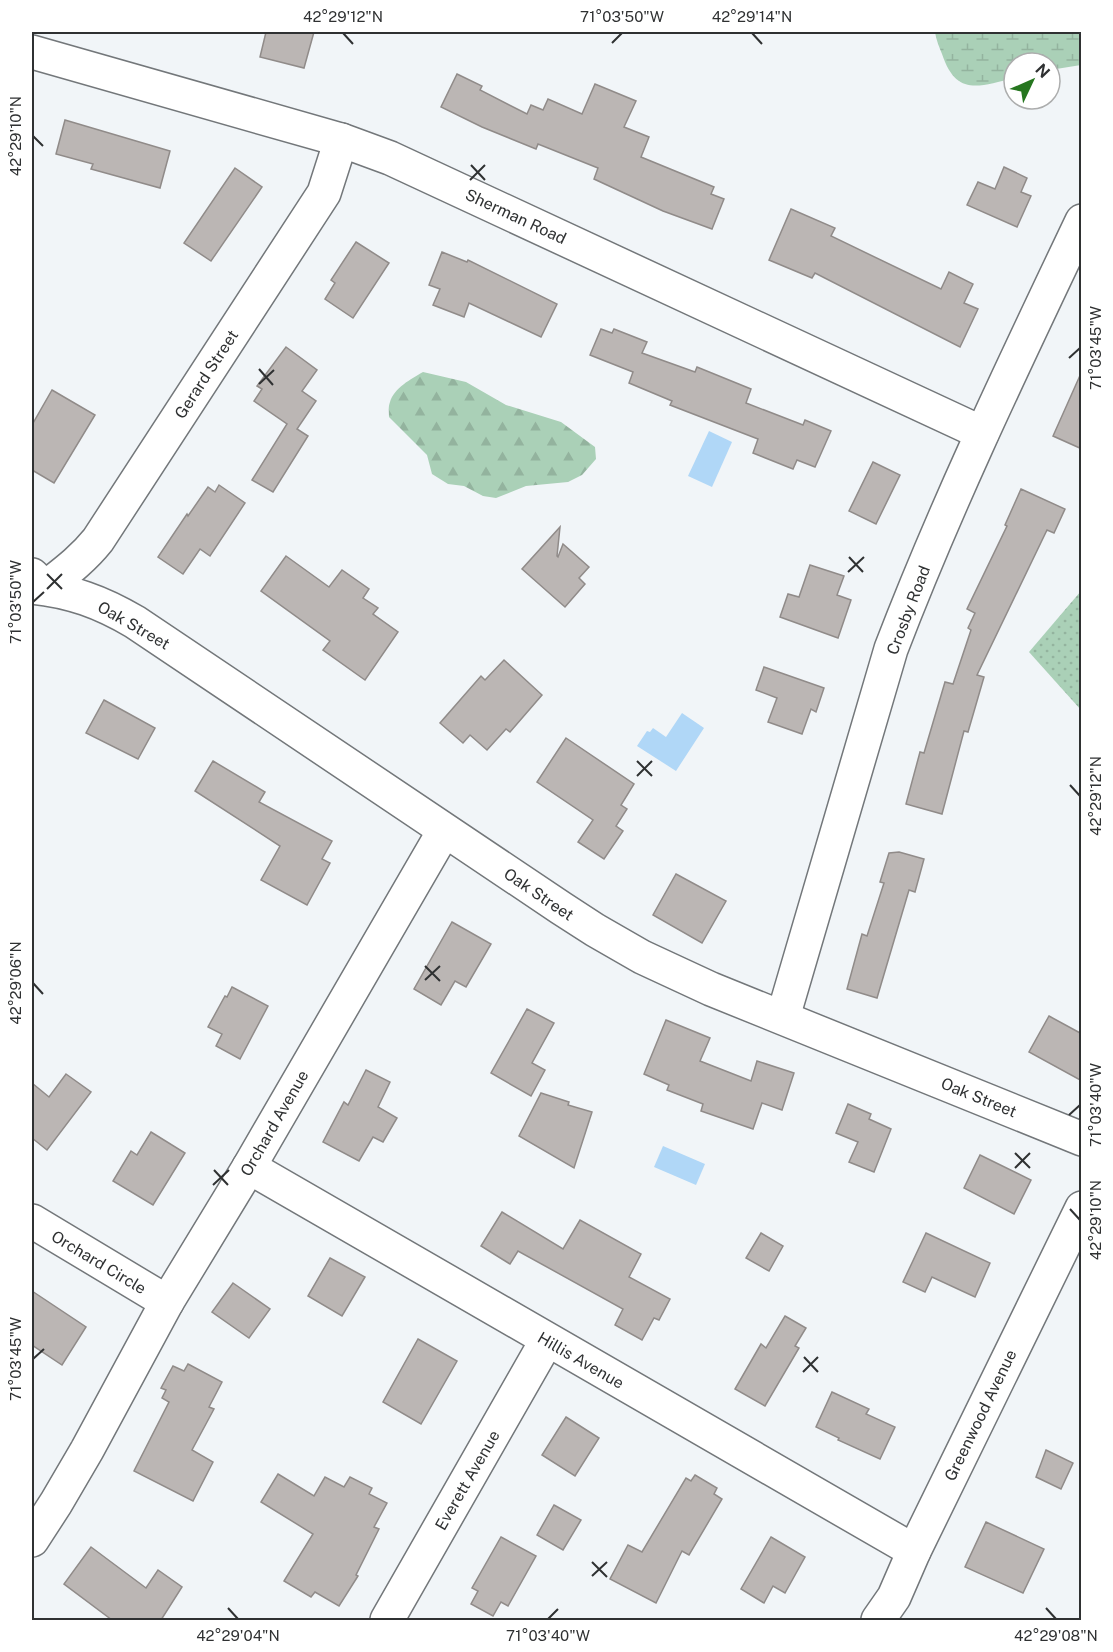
<svg xmlns="http://www.w3.org/2000/svg" width="1113" height="1652" font-family="'Public Sans',sans-serif">
	<style>
		.grass { fill: url(#grass-dots) }
		.forest { fill: url(#forest-firs) }
		.wetland { fill: url(#wetland-marsh) }
		.water { fill: #b0d7f7 }
		.building { fill: #bbb6b4; stroke: #908b89; stroke-width: 1.5 }
		.lines { fill: none; stroke-linecap: round; stroke-linejoin: round }
		.minor-casing { stroke: #73777a; stroke-width: 36 }
		.tertiary-casing { stroke: #73777a; stroke-width: 36 }
		.minor { stroke: #fff; stroke-width: 33 }
		.tertiary { stroke: #fff; stroke-width: 33 }
		.ticks { fill: none; stroke: #2f3132; stroke-width: 2 }
		.labels { text-anchor: middle; stroke-width: 5; stroke-linejoin: round; paint-order: stroke }
		.street-label { font-size: 16px; fill: #2f3132; stroke: #fff }
		.neatline { fill: none; stroke: #2f3132; stroke-width: 2 }
		.ticks-label { font-size: 15px; text-anchor: middle; fill: #2f3132 }
	</style>
	<defs>
		<pattern id="grass-dots" width="8" height="8" patternUnits="userSpaceOnUse" patternTransform="scale(1.5)"><rect width="8" height="8" fill="#aad0b7"/><path d="M2 2h.1M6 6h.1" fill="none" stroke="#93b39e" stroke-width="1.8" stroke-linecap="round"/></pattern>
		<pattern id="forest-firs" width="22" height="20" patternUnits="userSpaceOnUse" patternTransform="scale(1.5)"><rect width="22" height="20" fill="#aad0b7"/><path d="M5 1l3.5 6h-7zM16 11l3.5 6h-7z" fill="#93b39e"/></pattern>
		<pattern id="wetland-marsh" width="20" height="14" patternUnits="userSpaceOnUse" patternTransform="scale(1.5)"><rect width="20" height="14" fill="#aad0b7"/><path d="M1 5h8M5 5V1M11 12h8M15 12V8" fill="none" stroke="#93b39e"/></pattern>
	</defs>
	<rect width="100%" height="100%" fill="#f1f5f8"/>
	<path class="grass" d="M 1081,591 L 1081,710 L 1029,652 Z"/>
	<path class="forest" d="M 423,372 L 466,382 L 506,405 L 561,422 L 595,447 L 596,459 L 582,475 L 568,482 L 526,486 L 496,498 L 483,496 L 464,486 L 448,484 L 432,474 L 427,455 L 389,417 C 389,412 388,407 390,402 C 394,388 411,379 423,372 Z"/>
	<path class="wetland" d="M 935,32 L 1081,32 L 1081,65 L 1050,70 L 1050,63 L 1014,63 L 1014,78 C 978,87 956,96 942,54 C 939,47 936,39 935,32 Z"/>
	<g class="water">
		<path d="M 709,431 L 732,442 L 712,487 L 688,476 Z"/>
		<path d="M 682,713 L 704,728 L 676,771 L 637,746 L 647,731 L 650,732 L 653,728 L 666,737 Z"/>
		<path d="M 663,1146 L 705,1164 L 696,1185 L 654,1167 Z"/>
	</g>
	<g class="building">
		<path d="M 266,32 L 314,32 L 304,68 L 260,57 Z"/>
		<path d="M 457,74 L 482,86 L 480,90 L 527,114 L 531,105 L 543,110 L 548,99 L 582,114 L 595,84 L 636,101 L 624,127 L 649,137 L 641,157 L 714,187 L 711,194 L 724,199 L 712,229 L 663,211 L 594,179 L 598,168 L 538,144 L 536,149 L 482,127 L 441,107 Z"/>
		<path d="M 65,120 L 170,151 L 160,188 L 91,169 L 93,164 L 56,154 Z"/>
		<path d="M 1004,167 L 1027,178 L 1021,192 L 1031,196 L 1017,227 L 967,205 L 978,182 L 995,189 Z"/>
		<path d="M 235,168 L 262,187 L 211,261 L 184,243 Z"/>
		<path d="M 791,209 L 835,228 L 831,236 L 941,289 L 949,272 L 973,284 L 964,303 L 978,309 L 960,347 L 815,273 L 812,278 L 769,260 Z"/>
		<path d="M 356,242 L 389,263 L 353,318 L 325,299 L 335,283 L 331,280 Z"/>
		<path d="M 442,252 L 467,262 L 468,260 L 557,304 L 541,337 L 469,303 L 464,317 L 433,305 L 440,289 L 429,285 Z"/>
		<path d="M 601,329 L 612,333 L 614,329 L 647,342 L 642,353 L 695,372 L 697,367 L 751,389 L 746,403 L 803,425 L 805,420 L 831,431 L 815,467 L 797,460 L 793,469 L 753,453 L 758,439 L 670,405 L 672,401 L 629,383 L 633,372 L 590,355 Z"/>
		<path d="M 286,347 L 317,370 L 302,391 L 316,401 L 297,429 L 308,436 L 273,492 L 252,480 L 287,424 L 254,401 L 262,389 L 257,386 Z"/>
		<path d="M 1082,371 L 1082,449 L 1053,436 Z"/>
		<path d="M 52,390 L 95,415 L 54,483 L 32,470 L 32,425 Z"/>
		<path d="M 873,462 L 900,475 L 876,524 L 849,511 Z"/>
		<path d="M 219,485 L 245,503 L 210,556 L 200,549 L 183,574 L 158,557 L 187,514 L 188,516 L 208,487 L 215,492 Z"/>
		<path d="M 1021,489 L 1065,509 L 1054,533 L 1047,530 L 977,675 L 984,677 L 968,732 L 964,731 L 942,814 L 906,804 L 920,752 L 924,753 L 945,682 L 953,684 L 971,630 L 968,628 L 975,613 L 967,609 L 1007,526 L 1005,525 Z"/>
		<path d="M 560,527 L 557,556 L 558,557 L 563,544 L 589,567 L 579,578 L 585,584 L 565,607 L 522,569 Z"/>
		<path d="M 286,556 L 329,587 L 342,570 L 369,589 L 363,598 L 378,608 L 373,614 L 398,632 L 365,680 L 323,650 L 330,641 L 261,591 Z"/>
		<path d="M 810,565 L 844,576 L 837,595 L 851,600 L 838,638 L 780,617 L 788,594 L 799,597 Z"/>
		<path d="M 504,660 L 542,695 L 510,732 L 506,729 L 487,750 L 470,735 L 463,743 L 440,723 L 481,676 L 485,680 Z"/>
		<path d="M 764,667 L 824,688 L 816,712 L 811,709 L 802,734 L 768,722 L 777,698 L 756,690 Z"/>
		<path d="M 104,700 L 155,728 L 138,759 L 86,733 Z"/>
		<path d="M 566,738 L 634,784 L 621,805 L 627,809 L 616,826 L 623,831 L 604,859 L 578,842 L 593,820 L 537,782 Z"/>
		<path d="M 213,761 L 265,792 L 259,802 L 332,841 L 322,859 L 330,863 L 307,905 L 261,880 L 280,846 L 195,791 Z"/>
		<path d="M 899,852 L 924,859 L 915,892 L 909,890 L 877,998 L 847,989 L 862,934 L 867,936 L 884,883 L 880,882 L 889,853 Z"/>
		<path d="M 676,874 L 726,901 L 702,943 L 653,915 Z"/>
		<path d="M 452,922 L 491,944 L 466,987 L 455,981 L 441,1005 L 414,989 Z"/>
		<path d="M 232,987 L 268,1006 L 240,1059 L 216,1046 L 222,1034 L 208,1027 L 225,996 L 227,997 Z"/>
		<path d="M 527,1009 L 554,1023 L 532,1063 L 545,1070 L 531,1096 L 491,1073 Z"/>
		<path d="M 1049,1016 L 1082,1034 L 1082,1081 L 1029,1052 Z"/>
		<path d="M 666,1020 L 710,1038 L 700,1061 L 751,1081 L 757,1061 L 794,1073 L 782,1110 L 762,1103 L 753,1129 L 701,1111 L 703,1104 L 667,1090 L 669,1085 L 644,1074 Z"/>
		<path d="M 366,1070 L 390,1082 L 378,1107 L 397,1118 L 383,1142 L 373,1137 L 359,1161 L 323,1142 L 344,1102 L 348,1105 Z"/>
		<path d="M 66,1074 L 91,1092 L 47,1150 L 32,1138 L 32,1083 L 49,1097 Z"/>
		<path d="M 541,1093 L 569,1102 L 568,1105 L 592,1112 L 574,1168 L 519,1136 Z"/>
		<path d="M 848,1104 L 871,1114 L 869,1119 L 891,1129 L 874,1172 L 849,1162 L 858,1142 L 836,1133 Z"/>
		<path d="M 151,1132 L 185,1153 L 153,1205 L 113,1181 L 131,1151 L 137,1155 Z"/>
		<path d="M 980,1155 L 1031,1180 L 1014,1214 L 964,1188 Z"/>
		<path d="M 502,1212 L 563,1249 L 580,1220 L 641,1254 L 629,1277 L 670,1299 L 659,1320 L 654,1318 L 642,1340 L 615,1325 L 623,1309 L 518,1251 L 510,1264 L 481,1246 Z"/>
		<path d="M 761,1233 L 783,1246 L 769,1271 L 746,1258 Z"/>
		<path d="M 926,1233 L 990,1263 L 975,1297 L 932,1277 L 925,1292 L 903,1282 Z"/>
		<path d="M 330,1258 L 365,1277 L 342,1316 L 308,1296 Z"/>
		<path d="M 233,1283 L 270,1309 L 249,1338 L 212,1312 Z"/>
		<path d="M 32,1291 L 86,1327 L 62,1365 L 32,1345 Z"/>
		<path d="M 785,1316 L 806,1328 L 795,1346 L 799,1348 L 765,1406 L 735,1389 L 761,1344 L 766,1348 Z"/>
		<path d="M 418,1339 L 457,1361 L 421,1424 L 383,1402 Z"/>
		<path d="M 188,1364 L 222,1382 L 209,1407 L 214,1409 L 192,1450 L 213,1462 L 193,1501 L 134,1471 L 169,1402 L 162,1398 L 166,1390 L 161,1388 L 173,1366 L 184,1371 Z"/>
		<path d="M 832,1392 L 869,1409 L 866,1414 L 895,1427 L 880,1459 L 838,1440 L 839,1438 L 816,1427 Z"/>
		<path d="M 566,1417 L 599,1438 L 575,1476 L 542,1455 Z"/>
		<path d="M 1046,1450 L 1073,1463 L 1061,1489 L 1036,1477 Z"/>
		<path d="M 278,1474 L 314,1496 L 325,1477 L 344,1487 L 350,1477 L 372,1488 L 369,1494 L 387,1503 L 374,1527 L 379,1529 L 356,1575 L 358,1576 L 339,1606 L 315,1592 L 311,1597 L 284,1581 L 313,1534 L 261,1502 Z"/>
		<path d="M 695,1475 L 717,1488 L 714,1494 L 722,1499 L 689,1555 L 682,1551 L 656,1603 L 610,1579 L 628,1545 L 642,1552 L 686,1478 L 691,1481 Z"/>
		<path d="M 554,1505 L 581,1520 L 563,1550 L 537,1535 Z"/>
		<path d="M 986,1522 L 1044,1549 L 1023,1593 L 965,1567 Z"/>
		<path d="M 501,1537 L 536,1556 L 508,1606 L 501,1602 L 493,1616 L 471,1604 L 478,1591 L 472,1588 Z"/>
		<path d="M 771,1537 L 805,1557 L 785,1593 L 773,1586 L 764,1603 L 741,1589 Z"/>
		<path d="M 91,1547 L 146,1588 L 158,1570 L 182,1587 L 161,1620 L 112,1620 L 64,1584 Z"/>
	</g>
	<g class="lines">
		<defs>
			<g id="minor">
				<path d="M 32,52 L 341,140 L 390,158 L 982,433"/>
				<path d="M 32,575 L 45,588 C 64,573 82,560 98,540 L 324,193 L 341,140"/>
				<path d="M 783,1017 L 891,649 C 947,503 1015,362 1082,221"/>
				<path d="M 249,1167 L 914,1551"/>
				<path d="M 32,1221 L 167,1302"/>
				<path d="M 32,1540 L 56,1503 L 87,1450 L 167,1302 L 249,1167 L 444,831"/>
				<path d="M 387,1620 L 547,1340"/>
				<path d="M 878,1620 L 894,1597 L 914,1551 L 1082,1208"/>
			</g>
			<path id="tertiary" d="M 32,587 C 71,591 101,602 135,622 L 561,908 L 595,930 L 642,957 L 711,989 L 1082,1139"/>
		</defs>
		<use href="#minor" class="minor-casing"/>
		<use href="#tertiary" class="tertiary-casing"/>
		<use href="#minor" class="minor"/>
		<use href="#tertiary" class="tertiary"/>
	</g>
	<path class="ticks" d="M 343,33 L 353,44M 752,33 L 762,44M 612,43 L 622,33M 33,136 L 43,146M 471,165 L 485,180M 470,180 L 485,165M 1069,358 L 1080,348M 259,369 L 273,385M 259,384 L 274,370M 849,557 L 863,572M 848,572 L 864,557M 47,574 L 62,589M 47,589 L 62,574M 33,602 L 44,592M 637,761 L 652,776M 637,776 L 652,761M 1070,785 L 1080,796M 425,966 L 440,981M 425,980 L 440,966M 33,983 L 43,994M 1069,1115 L 1080,1105M 1015,1153 L 1030,1168M 1015,1168 L 1030,1153M 214,1170 L 228,1185M 213,1185 L 229,1170M 1070,1209 L 1080,1220M 804,1357 L 818,1372M 33,1359 L 44,1349M 803,1372 L 818,1357M 592,1562 L 607,1577M 592,1576 L 607,1562M 228,1608 L 238,1619M 1046,1608 L 1056,1619M 548,1619 L 558,1609"/>
	<g class="labels">
		<g class="street-label">
			<text transform="translate(516 216) rotate(25)" y="6">Sherman Road</text>
			<text transform="translate(206 374) rotate(-57)" y="6">Gerard Street</text>
			<text transform="translate(908 610) rotate(-69)" y="6">Crosby Road</text>
			<text transform="translate(134 625) rotate(30)" y="6">Oak Street</text>
			<text transform="translate(539 894) rotate(34)" y="6">Oak Street</text>
			<text transform="translate(979 1097) rotate(22)" y="6">Oak Street</text>
			<text transform="translate(274 1123) rotate(-60)" y="6">Orchard Avenue</text>
			<text transform="translate(99 1262) rotate(31)" y="6">Orchard Circle</text>
			<text transform="translate(581 1360) rotate(30)" y="6">Hillis Avenue</text>
			<text transform="translate(980 1415) rotate(-64)" y="6">Greenwood Avenue</text>
			<text transform="translate(467 1480) rotate(-60)" y="6">Everett Avenue</text>
		</g>
	</g>
	<rect width="1113" height="1652" fill="none" stroke="#ffffff" stroke-width="66"/>
	<g transform="translate(1032 81) rotate(46)"><circle r="28" fill="#ffffff" stroke="#acadad" stroke-width="1.5"/>
	<path d="M0-4.5L10 22L0 15L-10 22Z" fill="#26761f"/>
	<text y="-9" font-size="16" font-weight="bold" text-anchor="middle" fill="#2f3132">N</text>
	</g>
	<rect x="33" y="33" width="1047" height="1586" class="neatline"/>
	<g class="ticks-label">
		<text x="343" y="22">42°29'12"N</text>
		<text x="622" y="22">71°03'50"W</text>
		<text x="752" y="22">42°29'14"N</text>
		<text transform="translate(16 136) rotate(-90)" y="5">42°29'10"N</text>
		<text transform="translate(1096 348) rotate(-90)" y="5">71°03'45"W</text>
		<text transform="translate(16 602) rotate(-90)" y="5">71°03'50"W</text>
		<text transform="translate(1096 796) rotate(-90)" y="5">42°29'12"N</text>
		<text transform="translate(16 983) rotate(-90)" y="5">42°29'06"N</text>
		<text transform="translate(1096 1105) rotate(-90)" y="5">71°03'40"W</text>
		<text transform="translate(1096 1220) rotate(-90)" y="5">42°29'10"N</text>
		<text transform="translate(16 1359) rotate(-90)" y="5">71°03'45"W</text>
		<text x="238" y="1641">42°29'04"N</text>
		<text x="548" y="1641">71°03'40"W</text>
		<text x="1056" y="1641">42°29'08"N</text>
	</g>
</svg>
